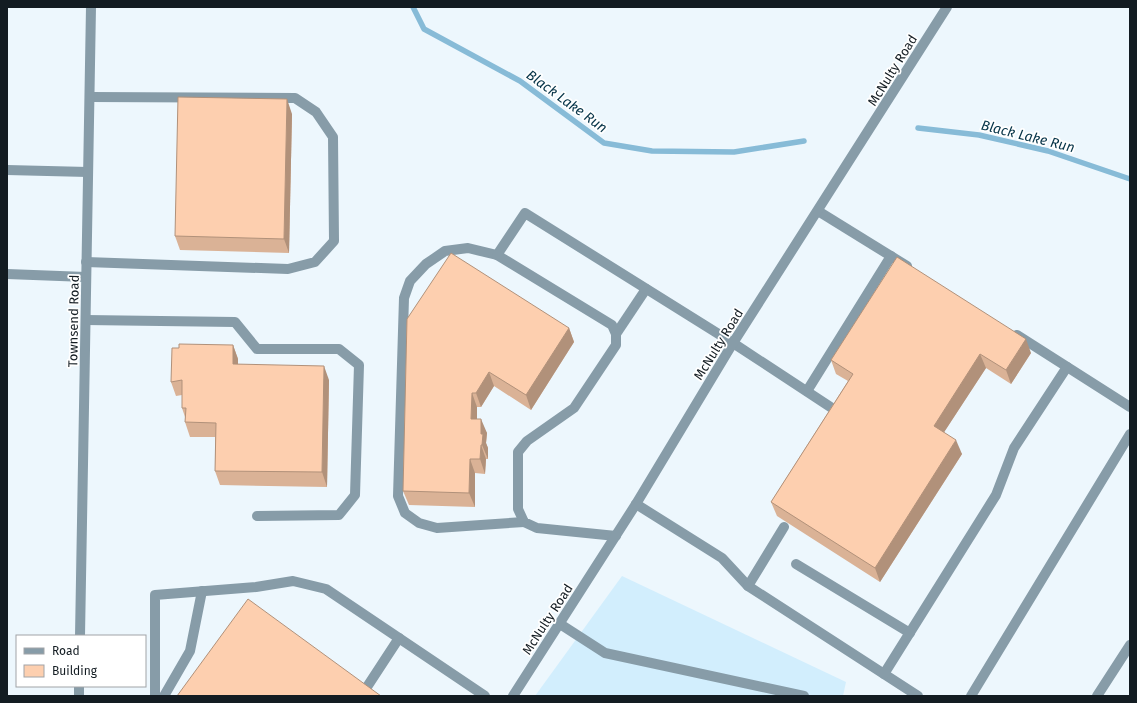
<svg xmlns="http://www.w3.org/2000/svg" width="1137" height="703" font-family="'Fira Sans',sans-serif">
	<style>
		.built { fill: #d2eefd }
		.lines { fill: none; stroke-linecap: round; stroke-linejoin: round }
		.stream { stroke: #87bbd7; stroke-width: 5.5 }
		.service { stroke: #879ca8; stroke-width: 10 }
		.minor { stroke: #879ca8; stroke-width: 10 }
		.wall { fill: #dab296 }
		.shaded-wall { fill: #b1917a }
		.building { fill: #fdcfaf; stroke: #b1917a }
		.labels { text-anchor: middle; stroke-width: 3.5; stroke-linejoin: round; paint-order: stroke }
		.street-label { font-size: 13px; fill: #131c22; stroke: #fff }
		.water-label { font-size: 14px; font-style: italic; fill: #063448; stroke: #fff }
	</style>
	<rect width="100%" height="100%" fill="#edf7fd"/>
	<path class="built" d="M 622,576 L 846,682 L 843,696 L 535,696 Z"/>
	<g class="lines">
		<g class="stream">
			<path d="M 413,7 L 424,29 L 520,81 L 604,143 L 652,151 L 734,152 L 804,141"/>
			<path d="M 918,128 L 979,135 L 1048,151 L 1130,179"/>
		</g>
		<g class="service">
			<path d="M 7,170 L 88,172"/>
			<path d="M 818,211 L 907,266"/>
			<path d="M 497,255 L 468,248 L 445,251 L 426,264 L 410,281 L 404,298 L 398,496 L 405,513 L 419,523 L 437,528 L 524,522"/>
			<path d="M 86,262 L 288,269 L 315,262 L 334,241 L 333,137 L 316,112 L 295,98 L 90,97"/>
			<path d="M 7,274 L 86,277"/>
			<path d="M 86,320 L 235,322 L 257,349 L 339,349 L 359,365 L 355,495 L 339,515 L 257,516"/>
			<path d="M 616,334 L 646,289"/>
			<path d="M 1017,335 L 1130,407"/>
			<path d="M 807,391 L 891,256"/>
			<path d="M 636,504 L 722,558 L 748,586 L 918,696"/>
			<path d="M 616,536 L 537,528 L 524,522 L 518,509 L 518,452 L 527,441 L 574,408 L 616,345 L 616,334 L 612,325 L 497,255 L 525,213 L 733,343 L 835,410"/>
			<path d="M 796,564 L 910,633"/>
			<path d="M 748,586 L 784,527"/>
			<path d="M 560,624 L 605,653 L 804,696"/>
			<path d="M 884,674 L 996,495 L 1014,448 L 1067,367"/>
			<path d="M 365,690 L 399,638"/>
			<path d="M 155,696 L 155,595 L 256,587 L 293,581 L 326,589 L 485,696"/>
			<path d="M 164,696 L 190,651 L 202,591"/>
			<path d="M 971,696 L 1130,434"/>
			<path d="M 1097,696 L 1130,645"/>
		</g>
		<g class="minor">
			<path d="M 80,636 L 91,7"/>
			<path d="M 79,696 L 79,686"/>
			<path d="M 513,696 L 636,504 L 733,343 L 947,7"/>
		</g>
	</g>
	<g class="wall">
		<path d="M 292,114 L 289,253 L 180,250 L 175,236 Z"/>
		<path d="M 897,257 L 1031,353 L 1011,384 L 986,368 L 944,432 L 962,454 L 880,582 L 777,516 L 771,502 L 848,381 L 836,374 L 831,360 Z"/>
		<path d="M 407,319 L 569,328 L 574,342 L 531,410 L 494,386 L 481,407 L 477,407 L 477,419 L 487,433 L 486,443 L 488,448 L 488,459 L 486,459 L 485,474 L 475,473 L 475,507 L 409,505 L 403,491 Z"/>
		<path d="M 233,345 L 238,359 L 238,364 L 329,380 L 327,487 L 220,485 L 215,471 L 215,437 L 190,437 L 185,422 L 185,417 L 182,408 L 182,395 L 176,396 L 171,382 Z"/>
	</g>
	<g class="shaded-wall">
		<path d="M 287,99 L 292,114 L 289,253 L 284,239 Z"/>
		<path d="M 569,328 L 574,342 L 531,410 L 526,395 Z"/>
		<path d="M 1026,339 L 1031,353 L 1011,384 L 1006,370 Z"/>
		<path d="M 233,345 L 238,359 L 238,379 L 233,364 Z"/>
		<path d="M 980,354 L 986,368 L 939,440 L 934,426 Z"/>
		<path d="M 324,366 L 329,380 L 327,487 L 322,472 Z"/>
		<path d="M 489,372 L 494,386 L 481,407 L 476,393 Z"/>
		<path d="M 472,393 L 477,407 L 477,433 L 471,419 Z"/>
		<path d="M 481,419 L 487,433 L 486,443 L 488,448 L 488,459 L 482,445 L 481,434 Z"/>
		<path d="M 956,440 L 962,454 L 880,582 L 875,568 Z"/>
		<path d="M 481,445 L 486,459 L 485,474 L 480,459 Z"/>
		<path d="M 470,459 L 475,473 L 475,507 L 469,493 Z"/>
	</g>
	<g class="building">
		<path d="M 178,97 L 287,99 L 284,239 L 175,236 Z"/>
		<path d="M 451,253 L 569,328 L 526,395 L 489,372 L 476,393 L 472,393 L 471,419 L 481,419 L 481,434 L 483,434 L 482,445 L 481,445 L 480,459 L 470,459 L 469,493 L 403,491 L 407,319 Z"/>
		<path d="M 897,257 L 1026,339 L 1006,370 L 980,354 L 934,426 L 956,440 L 875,568 L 771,502 L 853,374 L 831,360 Z"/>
		<path d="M 179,344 L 233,345 L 233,364 L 324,366 L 322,472 L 215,471 L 216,423 L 185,422 L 186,408 L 182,408 L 182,380 L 171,382 L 172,348 L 179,348 Z"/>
		<path d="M 248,599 L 381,696 L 177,696 Z"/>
	</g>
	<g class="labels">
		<g class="street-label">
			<text transform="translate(892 70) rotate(-58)" y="5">McNulty Road</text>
			<text transform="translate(73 321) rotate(-89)" y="5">Townsend Road</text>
			<text transform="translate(718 344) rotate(-58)" y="5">McNulty Road</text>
			<text transform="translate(547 619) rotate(-57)" y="5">McNulty Road</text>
		</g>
		<g class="water-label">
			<text transform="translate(567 101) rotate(36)" y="5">Black Lake Run</text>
			<text transform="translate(1028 136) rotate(14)" y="5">Black Lake Run</text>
		</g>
	</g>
	<rect width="1137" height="703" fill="none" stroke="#131c22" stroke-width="16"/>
	<rect x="16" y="635" width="130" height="52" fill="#ffffff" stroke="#a1a4a7"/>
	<rect x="24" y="648" width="20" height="6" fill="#879ca8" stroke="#a1a4a7"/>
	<text x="52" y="655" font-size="12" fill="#131c22">Road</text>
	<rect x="24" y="665" width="20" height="12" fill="#fdcfaf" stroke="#a1a4a7"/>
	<text x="52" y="675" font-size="12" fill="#131c22">Building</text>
</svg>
